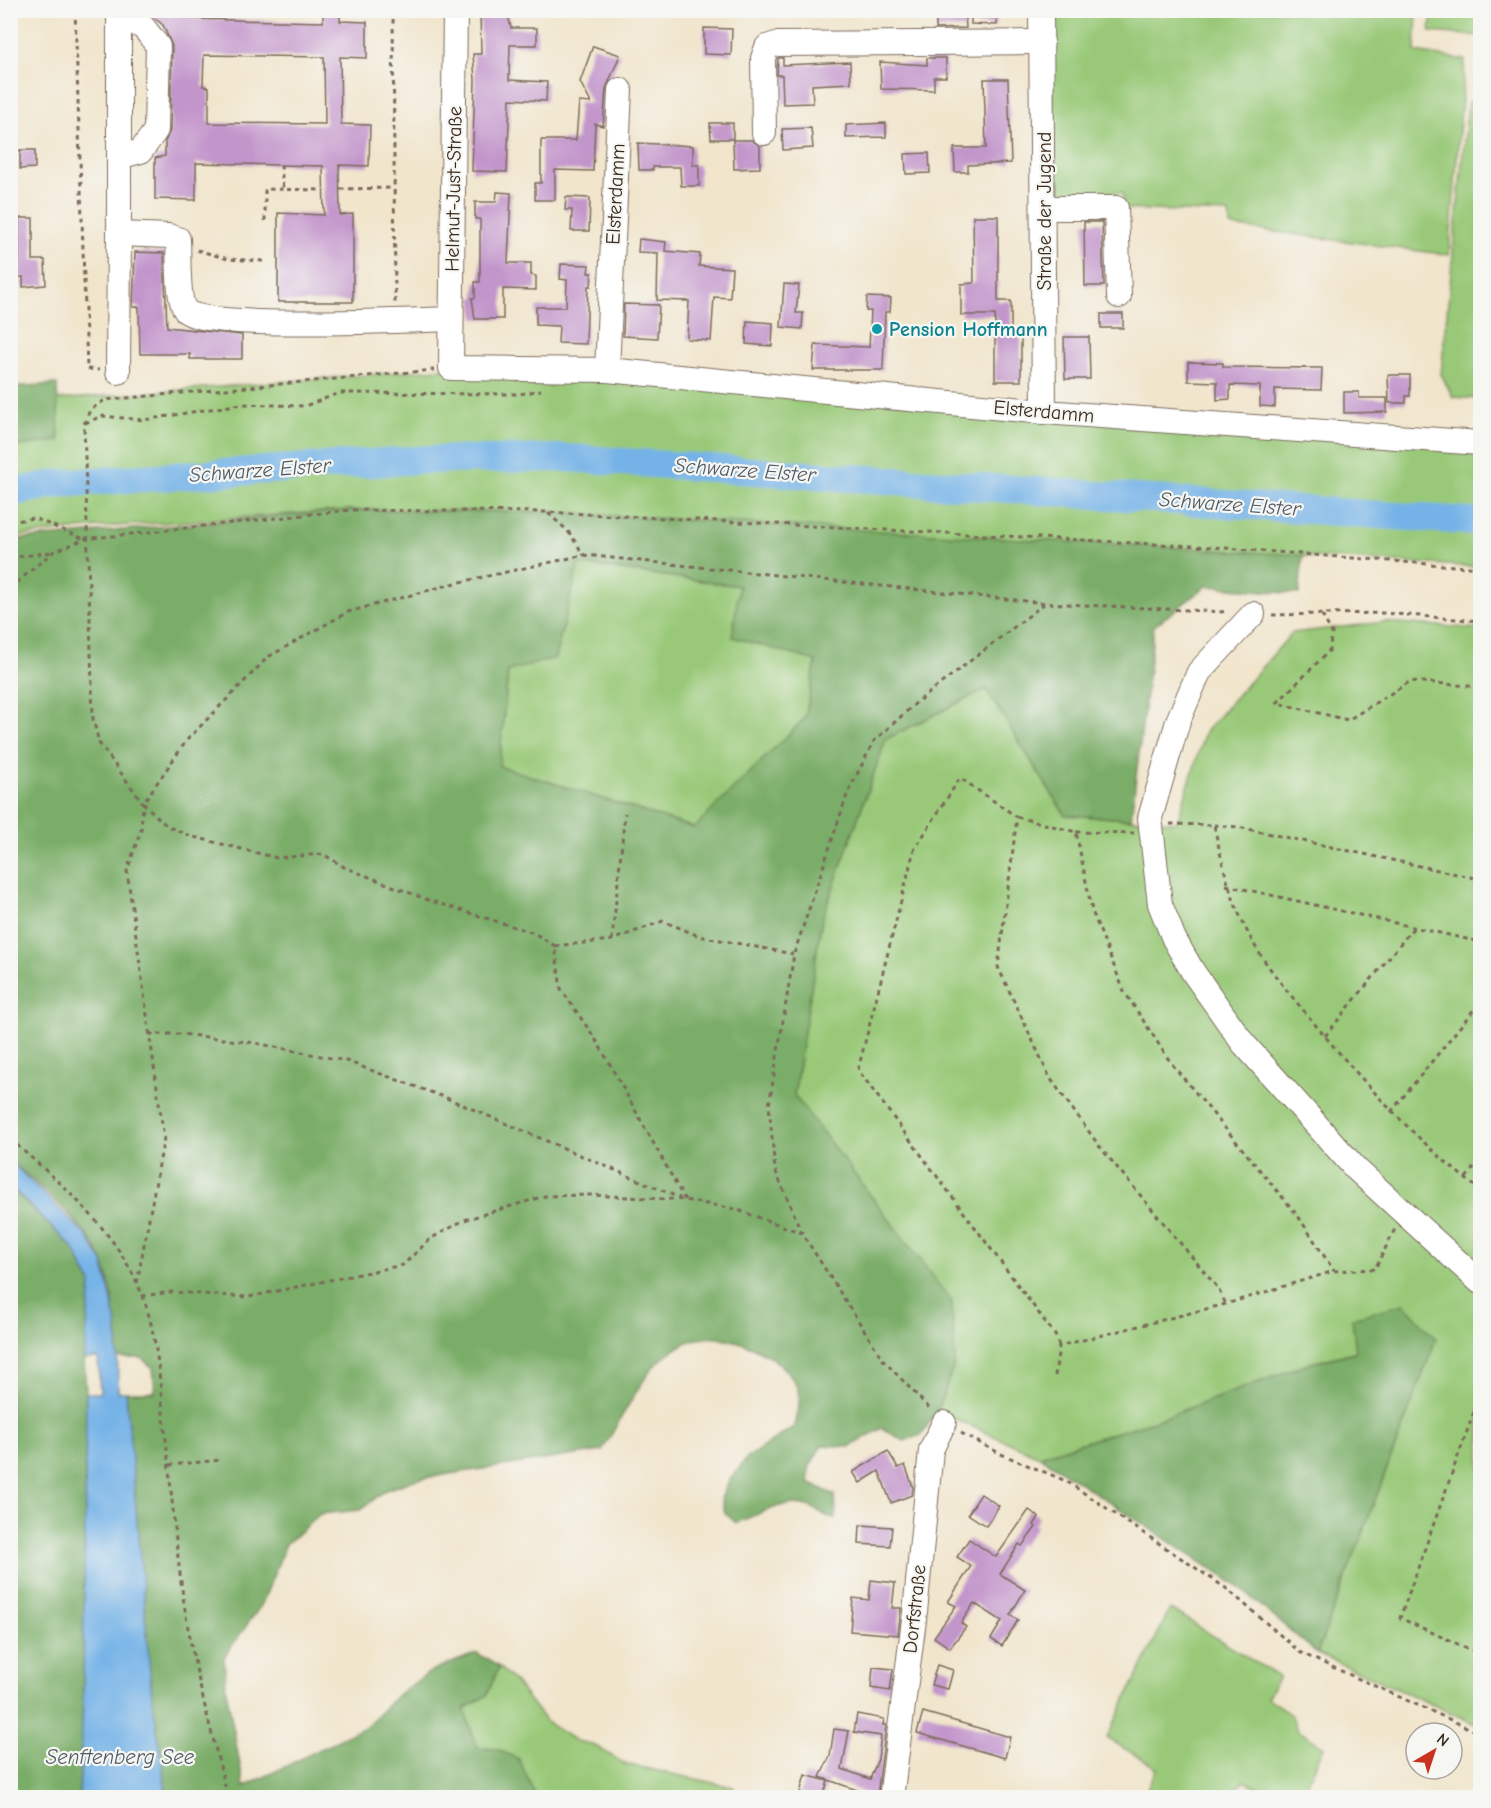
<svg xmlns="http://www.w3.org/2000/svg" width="1491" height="1808" font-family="'Comic Neue',sans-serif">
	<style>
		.green { fill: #99c978; stroke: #6a7a4b; stroke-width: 1.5 }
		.forest { fill: #7aad68; stroke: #5a6c43; stroke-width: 1.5; fill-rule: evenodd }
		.water { fill: #75b2e7; stroke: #586e82; stroke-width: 1.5 }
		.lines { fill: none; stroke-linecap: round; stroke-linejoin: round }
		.river { stroke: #75b2e7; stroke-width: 28 }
		.building { fill: #c295cb; fill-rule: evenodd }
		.minor-casing { stroke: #7b6b5b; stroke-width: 26 }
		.path { stroke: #7b6b5b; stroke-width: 3; stroke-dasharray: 4.5 4.5; stroke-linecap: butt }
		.minor { stroke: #fff; stroke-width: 24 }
		.culture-dot { fill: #0f9aa8; stroke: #f6f6f2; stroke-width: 2 }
		.labels { text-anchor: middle; stroke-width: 4.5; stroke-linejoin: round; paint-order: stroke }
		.street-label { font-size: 20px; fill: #3b2a1e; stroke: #f6f6f2 }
		.culture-label { font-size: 20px; font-weight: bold; fill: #0d838f; stroke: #f6f6f2; text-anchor: start }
		.water-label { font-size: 21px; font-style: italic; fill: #4f5a64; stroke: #f6f6f2 }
	</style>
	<rect width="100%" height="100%" fill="#f6f6f2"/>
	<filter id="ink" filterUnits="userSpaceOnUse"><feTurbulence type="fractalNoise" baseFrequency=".0167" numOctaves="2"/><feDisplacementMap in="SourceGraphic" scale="12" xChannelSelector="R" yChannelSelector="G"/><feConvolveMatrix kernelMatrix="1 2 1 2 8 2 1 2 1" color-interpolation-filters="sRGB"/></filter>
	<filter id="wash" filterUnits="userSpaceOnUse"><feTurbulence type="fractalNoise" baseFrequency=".008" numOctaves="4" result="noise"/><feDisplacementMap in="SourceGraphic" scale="24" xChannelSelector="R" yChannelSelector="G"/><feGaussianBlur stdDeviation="1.35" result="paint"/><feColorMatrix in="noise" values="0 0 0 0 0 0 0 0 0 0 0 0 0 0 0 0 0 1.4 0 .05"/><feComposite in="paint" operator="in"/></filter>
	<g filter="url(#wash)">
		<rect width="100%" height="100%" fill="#f1e5cc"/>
		<g class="green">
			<path d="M 1050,11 L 1417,11 L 1415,52 L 1465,60 L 1449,255 L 1230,226 L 1229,213 L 1124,209 L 1122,193 L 1054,194 Z"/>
			<path d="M 1432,11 L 1480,11 L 1480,36 L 1430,32 Z"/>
			<path d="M 1468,102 L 1480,104 L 1480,399 L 1453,397 L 1441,374 Z"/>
			<path d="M 451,368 L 1480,448 L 1480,567 L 547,512 L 350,510 L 87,528 L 11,537 L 10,447 L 59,440 L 56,400 Z"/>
			<path d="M 578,564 L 739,586 L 733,637 L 816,661 L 805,718 L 695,828 L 499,766 L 508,671 L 555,658 Z"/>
			<path d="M 1384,622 L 1480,629 L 1480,1726 L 1317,1653 L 1436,1339 L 1357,1351 L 1308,1364 L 1157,1420 L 1039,1456 L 937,1411 L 955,1362 L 794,1095 L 822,919 L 886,739 L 986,689 L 1065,815 L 1177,822 L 1205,732 L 1292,633 Z"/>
			<path d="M 1170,1609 L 1279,1677 L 1267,1698 L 1291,1714 L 1297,1730 L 1324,1747 L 1301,1797 L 1274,1797 L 1244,1780 L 1228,1797 L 1143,1797 L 1157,1768 L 1107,1738 Z"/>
			<path d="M 499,1667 L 515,1682 L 546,1722 L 576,1741 L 592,1744 L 625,1764 L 734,1787 L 731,1797 L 536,1797 L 518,1759 L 496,1749 L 478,1748 L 464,1709 L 487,1695 Z"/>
		</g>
		<g class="forest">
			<path d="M 57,384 L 59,441 L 11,447 L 11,387 Z"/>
			<path d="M 350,510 L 547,512 L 1303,555 L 1299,594 L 1207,586 L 1154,626 L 1131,819 L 1065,815 L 986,689 L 886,739 L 822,919 L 794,1095 L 952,1302 L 955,1362 L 937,1411 L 921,1435 L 904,1441 L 882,1428 L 849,1447 L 822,1445 L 809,1468 L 809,1483 L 835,1495 L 836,1519 C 825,1518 824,1513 815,1509 C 789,1496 762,1513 736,1523 L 725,1513 L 721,1498 L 729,1481 L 748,1457 L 795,1426 C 798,1412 802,1398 796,1385 C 781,1353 726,1330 693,1340 C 682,1343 667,1355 658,1362 C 645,1373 613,1432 602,1451 L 417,1479 L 386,1490 L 360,1510 L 320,1514 L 286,1544 L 262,1604 L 224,1657 L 226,1689 L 244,1787 L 365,1727 L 400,1693 L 433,1670 L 477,1653 L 499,1667 L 487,1695 L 464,1709 L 477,1748 L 496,1749 L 519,1759 L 536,1797 L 167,1797 L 152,1695 L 126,1392 L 155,1392 L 153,1368 L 141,1358 L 117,1358 C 117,1327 114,1291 103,1262 C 89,1226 39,1187 11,1161 L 10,540 ZM 579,564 L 739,586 L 732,637 L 816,661 L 805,718 L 694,828 L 499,766 L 508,671 L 555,658 Z"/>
			<path d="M 10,1187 L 73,1248 L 91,1283 L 84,1359 L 86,1393 L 83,1704 L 79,1797 L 11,1797 Z"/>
			<path d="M 1404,1304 L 1436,1339 L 1317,1653 L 1236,1585 L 1039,1456 L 1157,1420 L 1308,1364 L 1356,1352 L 1352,1318 Z"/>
		</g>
		<path class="water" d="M 10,1161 L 85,1234 L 103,1262 L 117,1324 L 118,1392 L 126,1392 L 152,1695 L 167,1797 L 79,1797 L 83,1704 L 86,1393 L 100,1393 L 98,1358 L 84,1359 L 91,1283 L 73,1248 L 11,1187 Z"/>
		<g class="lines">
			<path class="river" d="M 10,493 L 53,484 L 417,460 L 567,458 L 1480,522"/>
		</g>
		<g id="blocks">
			<g class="building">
				<path d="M 153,10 L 193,10 L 192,19 L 323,22 L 323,10 L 340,10 L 340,21 L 367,22 L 367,58 L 340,57 L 341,124 L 370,125 L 369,166 L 339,165 L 340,215 L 353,214 L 353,302 L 278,302 L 278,213 L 324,215 L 323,166 L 196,163 L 196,200 L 155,199 L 155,158 L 165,156 L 165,142 L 170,130 L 172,46 L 163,25 L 153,17 ZM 204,55 L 324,57 L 325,124 L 209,123 L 209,87 L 203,86 Z"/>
				<path d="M 480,10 L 507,10 L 511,28 L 537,28 L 537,45 L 510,45 L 509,80 L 547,82 L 546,101 L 510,99 L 507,172 L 472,171 L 475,80 L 473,54 L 481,54 Z"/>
				<path d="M 971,10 L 997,10 L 997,25 L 971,24 Z"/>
				<path d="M 965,14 L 966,28 L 936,29 L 936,15 Z"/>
				<path d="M 704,28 L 732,29 L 731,55 L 704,54 Z"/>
				<path d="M 593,46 L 620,55 L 606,89 L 603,126 L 595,124 L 593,171 L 555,170 L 555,200 L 535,200 L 535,183 L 541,183 L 541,140 L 576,140 L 579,102 L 591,103 L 580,82 Z"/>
				<path d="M 778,58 L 783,58 L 783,65 L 850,62 L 851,83 L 812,85 L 813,103 L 783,104 L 782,75 L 777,75 Z"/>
				<path d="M 927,58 L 946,58 L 946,77 L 934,77 L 934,90 L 881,89 L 880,62 L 927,65 Z"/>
				<path d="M 984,79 L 1008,79 L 1011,163 L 968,165 L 968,172 L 955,172 L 954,148 L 986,148 Z"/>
				<path d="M 710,123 L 733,123 L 733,139 L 711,139 Z"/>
				<path d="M 886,123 L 886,137 L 846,138 L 846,125 Z"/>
				<path d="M 811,128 L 813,148 L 783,150 L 782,129 Z"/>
				<path d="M 733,140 L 752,140 L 760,146 L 760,168 L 734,169 Z"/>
				<path d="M 638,143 L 693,146 L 693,165 L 699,165 L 699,186 L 681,186 L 680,167 L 653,167 L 653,170 L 639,170 Z"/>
				<path d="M 20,150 L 35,150 L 35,168 L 20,169 Z"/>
				<path d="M 929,153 L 930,173 L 906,174 L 905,154 Z"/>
				<path d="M 497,192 L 511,193 L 508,263 L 531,263 L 531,275 L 536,276 L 536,290 L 503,289 L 503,319 L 475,319 L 472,298 L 475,298 L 475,282 L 480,282 L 480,219 L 475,219 L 475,202 L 496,202 Z"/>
				<path d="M 566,197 L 590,198 L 589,231 L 571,231 L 572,210 L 565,210 Z"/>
				<path d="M 973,216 L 998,216 L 998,301 L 1011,301 L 1011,337 L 1021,337 L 1021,381 L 995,381 L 995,315 L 961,315 L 961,284 L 974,283 Z"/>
				<path d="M 19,218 L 33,218 L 33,260 L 45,260 L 46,285 L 23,287 L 23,277 L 13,277 L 12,261 L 19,261 Z"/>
				<path d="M 1084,222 L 1102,222 L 1104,286 L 1085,286 Z"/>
				<path d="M 639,239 L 666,242 L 665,251 L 700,254 L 699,266 L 732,268 L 730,298 L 714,297 L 711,341 L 687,339 L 689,301 L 657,300 L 658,253 L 638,252 Z"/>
				<path d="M 135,252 L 164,253 L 167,327 L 242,335 L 242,359 L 190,359 L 190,354 L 140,354 L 139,307 L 133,307 Z"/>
				<path d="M 561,264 L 589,265 L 588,273 L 592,273 L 591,286 L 588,286 L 586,344 L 558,343 L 559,326 L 536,325 L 536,307 L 566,307 L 567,280 L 560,279 Z"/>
				<path d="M 784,284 L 799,285 L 796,313 L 803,313 L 802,329 L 781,327 Z"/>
				<path d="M 867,297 L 891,298 L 890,312 L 885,312 L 883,370 L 813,370 L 815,345 L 869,347 L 871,311 L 866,311 Z"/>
				<path d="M 624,304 L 659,305 L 657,338 L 623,336 Z"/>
				<rect x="1101" y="314" width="22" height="14"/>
				<path d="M 747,321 L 773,323 L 772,346 L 746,344 Z"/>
				<path d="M 1064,337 L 1089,337 L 1090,379 L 1065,379 Z"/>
				<path d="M 1188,362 L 1223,363 L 1223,367 L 1322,368 L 1321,390 L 1275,389 L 1275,407 L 1260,406 L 1260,386 L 1230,385 L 1230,399 L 1217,400 L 1217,382 L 1188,381 Z"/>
				<path d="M 1388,375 L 1410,375 L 1410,396 L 1406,396 L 1406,403 L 1389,403 Z"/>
				<path d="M 1344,392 L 1359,392 L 1359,398 L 1387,398 L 1387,412 L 1344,413 Z"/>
				<path d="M 888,1451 L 898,1468 L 905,1465 L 913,1487 L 912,1495 L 891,1503 L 879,1471 L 860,1483 L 853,1472 Z"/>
				<path d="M 981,1494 L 999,1506 L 986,1526 L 968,1514 Z"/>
				<path d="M 1029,1510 L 1039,1517 L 1034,1525 L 1036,1527 L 1022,1546 L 1019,1544 L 1000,1574 L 1025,1590 L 1010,1615 L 1018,1620 L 1002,1646 L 991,1639 L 1002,1621 L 974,1603 L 961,1623 L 966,1627 L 950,1648 L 934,1637 L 956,1606 L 948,1602 L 971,1566 L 957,1557 L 969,1539 L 996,1557 Z"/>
				<path d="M 860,1525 L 892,1527 L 890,1546 L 859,1544 Z"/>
				<path d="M 871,1580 L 895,1583 L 892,1608 L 901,1608 L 898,1635 L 850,1631 L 853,1598 L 869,1600 Z"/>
				<path d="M 937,1665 L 953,1670 L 948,1689 L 931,1685 Z"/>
				<path d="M 873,1667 L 893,1669 L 890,1691 L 871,1688 Z"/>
				<path d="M 923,1712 L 1010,1737 L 1005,1758 L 917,1733 Z"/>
				<path d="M 857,1714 L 884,1719 L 883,1725 L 886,1725 L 877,1797 L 820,1777 L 830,1756 L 834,1729 L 849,1731 L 842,1769 L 870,1779 L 878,1759 L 881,1736 L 854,1732 Z"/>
				<path d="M 805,1775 L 828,1781 L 823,1797 L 800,1793 Z"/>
			</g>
		</g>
	</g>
	<g filter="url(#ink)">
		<use href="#blocks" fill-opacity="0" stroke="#7b6b5b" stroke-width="1.5"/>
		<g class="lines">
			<defs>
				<g id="minor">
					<path d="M 119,10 L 119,234 L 169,236 L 178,239 C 179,255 177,301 186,311 C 204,330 413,320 450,319"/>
					<path d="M 455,10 L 451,368 L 607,370 L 1044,412 L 1480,443"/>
					<path d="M 1041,10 L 1044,412"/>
					<path d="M 119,14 L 144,28 L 158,46 L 156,130 L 141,151 L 119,157"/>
					<path d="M 764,133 L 763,58 L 767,47 L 776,44 L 1042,42"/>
					<path d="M 1044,208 L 1116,208 L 1119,296"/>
					<path d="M 607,370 L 620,90"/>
					<path d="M 118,372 L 119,234"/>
					<path d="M 1253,614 L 1199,672 L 1178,721 L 1150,818 L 1160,904 L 1174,939 L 1193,972 L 1243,1043 L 1356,1169 L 1480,1282"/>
					<path d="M 891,1798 L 915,1612 L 931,1450 L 944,1423"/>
				</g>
			</defs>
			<use href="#minor" class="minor-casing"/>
			<g class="path">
				<path d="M 75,10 L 87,369 L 99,370"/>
				<path d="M 393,10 L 395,303"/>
				<path d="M 281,165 L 283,190"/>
				<path d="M 340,189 L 394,188"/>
				<path d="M 265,221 L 265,189 L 323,190"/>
				<path d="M 197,250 L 228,259 L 265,261"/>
				<path d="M 85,423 L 102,416 L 144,420 L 241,404 L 305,406 L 340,393 L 520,394 L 541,390"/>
				<path d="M 548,513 L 568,531 L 584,555"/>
				<path d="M 10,522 L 34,518 L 84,539"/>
				<path d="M 10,558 L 52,552"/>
				<path d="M 10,588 L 53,552 L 85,539 L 350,510 L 547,512 L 1212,547 L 1480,568"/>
				<path d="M 1272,615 L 1383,613 L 1480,621"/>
				<path d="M 1322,615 L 1332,633 L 1329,651 L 1277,703 L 1348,720 L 1411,681 L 1480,687"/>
				<path d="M 1017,817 L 1076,832 L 1092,911 L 1124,991 L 1171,1063 L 1298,1216 L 1334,1271"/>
				<path d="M 1170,824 L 1214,825 C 1222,863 1230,898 1248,933 C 1264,965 1290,994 1313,1022 C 1364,1083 1416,1141 1480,1190"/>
				<path d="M 1214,825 L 1238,827 L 1480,879"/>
				<path d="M 1076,832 L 1134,833"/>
				<path d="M 1226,885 L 1480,942"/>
				<path d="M 612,940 L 625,813"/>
				<path d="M 555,946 L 612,940 L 663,921 L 699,936 L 793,954"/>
				<path d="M 149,1034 L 182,1034 L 255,1043 L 346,1061 L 449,1099 L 680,1198"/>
				<path d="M 1325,1036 L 1414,927"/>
				<path d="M 1391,1112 L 1480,1002"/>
				<path d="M 10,1139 C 59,1182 111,1225 138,1285 C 156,1325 159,1371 163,1413 C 170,1472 174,1531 182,1589 C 191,1660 211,1729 228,1798"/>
				<path d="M 1466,1178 L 1480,1159"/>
				<path d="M 685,1200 L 598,1043 L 561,989 L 555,946 L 534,933 L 428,900 L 344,867 L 323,854 L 277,858 L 190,836 L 167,826 L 143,803 L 187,740 L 268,657 L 348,612 L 456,583 L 584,555 L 1045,603 L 1227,612"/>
				<path d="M 802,1233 L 775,1170 L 769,1105 L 794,954 L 848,792 L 874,741 L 917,702 L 1044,604"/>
				<path d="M 137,1283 L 164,1138 L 127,871 L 141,830 L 143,803 L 99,743 L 93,719 L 84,424 L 90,410 L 105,400 L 434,370"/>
				<path d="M 142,1296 L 172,1292 L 248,1297 L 403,1265 L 430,1239 L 464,1220 L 545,1196 L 590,1195 L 685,1200 L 735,1209 L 802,1233 L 884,1361 L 932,1411"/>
				<path d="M 1059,1346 L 1055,1335 L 858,1070 L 914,850 L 960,778 L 1017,817 L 998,967 L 1050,1078 L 1100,1147 L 1217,1287 L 1226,1304"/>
				<path d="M 1055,1376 L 1059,1346 L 1226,1304 L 1334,1271 L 1375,1269 L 1395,1229"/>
				<path d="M 1480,1395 L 1400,1618 L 1480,1654"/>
				<path d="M 961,1433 L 1001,1454 L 1066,1481 L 1227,1589 L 1301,1653 L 1480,1733"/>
				<path d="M 169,1465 L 221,1460"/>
			</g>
			<use href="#minor" class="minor"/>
		</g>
	</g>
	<circle class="culture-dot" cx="877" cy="329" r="6"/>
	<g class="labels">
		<g class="street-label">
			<text transform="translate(453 189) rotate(-89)" y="7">Helmut-Just-Straße</text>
			<text transform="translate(615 194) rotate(-87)" y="7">Elsterdamm</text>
			<text transform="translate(1044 211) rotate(-90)" y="7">Straße der Jugend</text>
			<text transform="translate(1044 411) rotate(5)" y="7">Elsterdamm</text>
			<text transform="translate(914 1609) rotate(-84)" y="7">Dorfstraße</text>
		</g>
		<g class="culture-label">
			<text x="889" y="336">Pension Hoffmann</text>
		</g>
		<g class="water-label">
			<text transform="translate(260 470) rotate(-4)" y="7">Schwarze Elster</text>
			<text transform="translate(745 470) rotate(4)" y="7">Schwarze Elster</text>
			<text transform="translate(1230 504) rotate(4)" y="7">Schwarze Elster</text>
			<text x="120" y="1764">Senftenberg See</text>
		</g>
	</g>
	<rect width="1491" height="1808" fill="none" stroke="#f6f6f2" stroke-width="36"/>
	<g transform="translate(1434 1751) rotate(39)"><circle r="28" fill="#f6f6f2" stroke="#aba49d" stroke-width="1.5"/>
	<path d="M0-4.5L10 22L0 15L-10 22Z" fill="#c8321e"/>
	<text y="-9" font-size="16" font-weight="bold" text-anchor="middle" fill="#3b2a1e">N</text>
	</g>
</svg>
